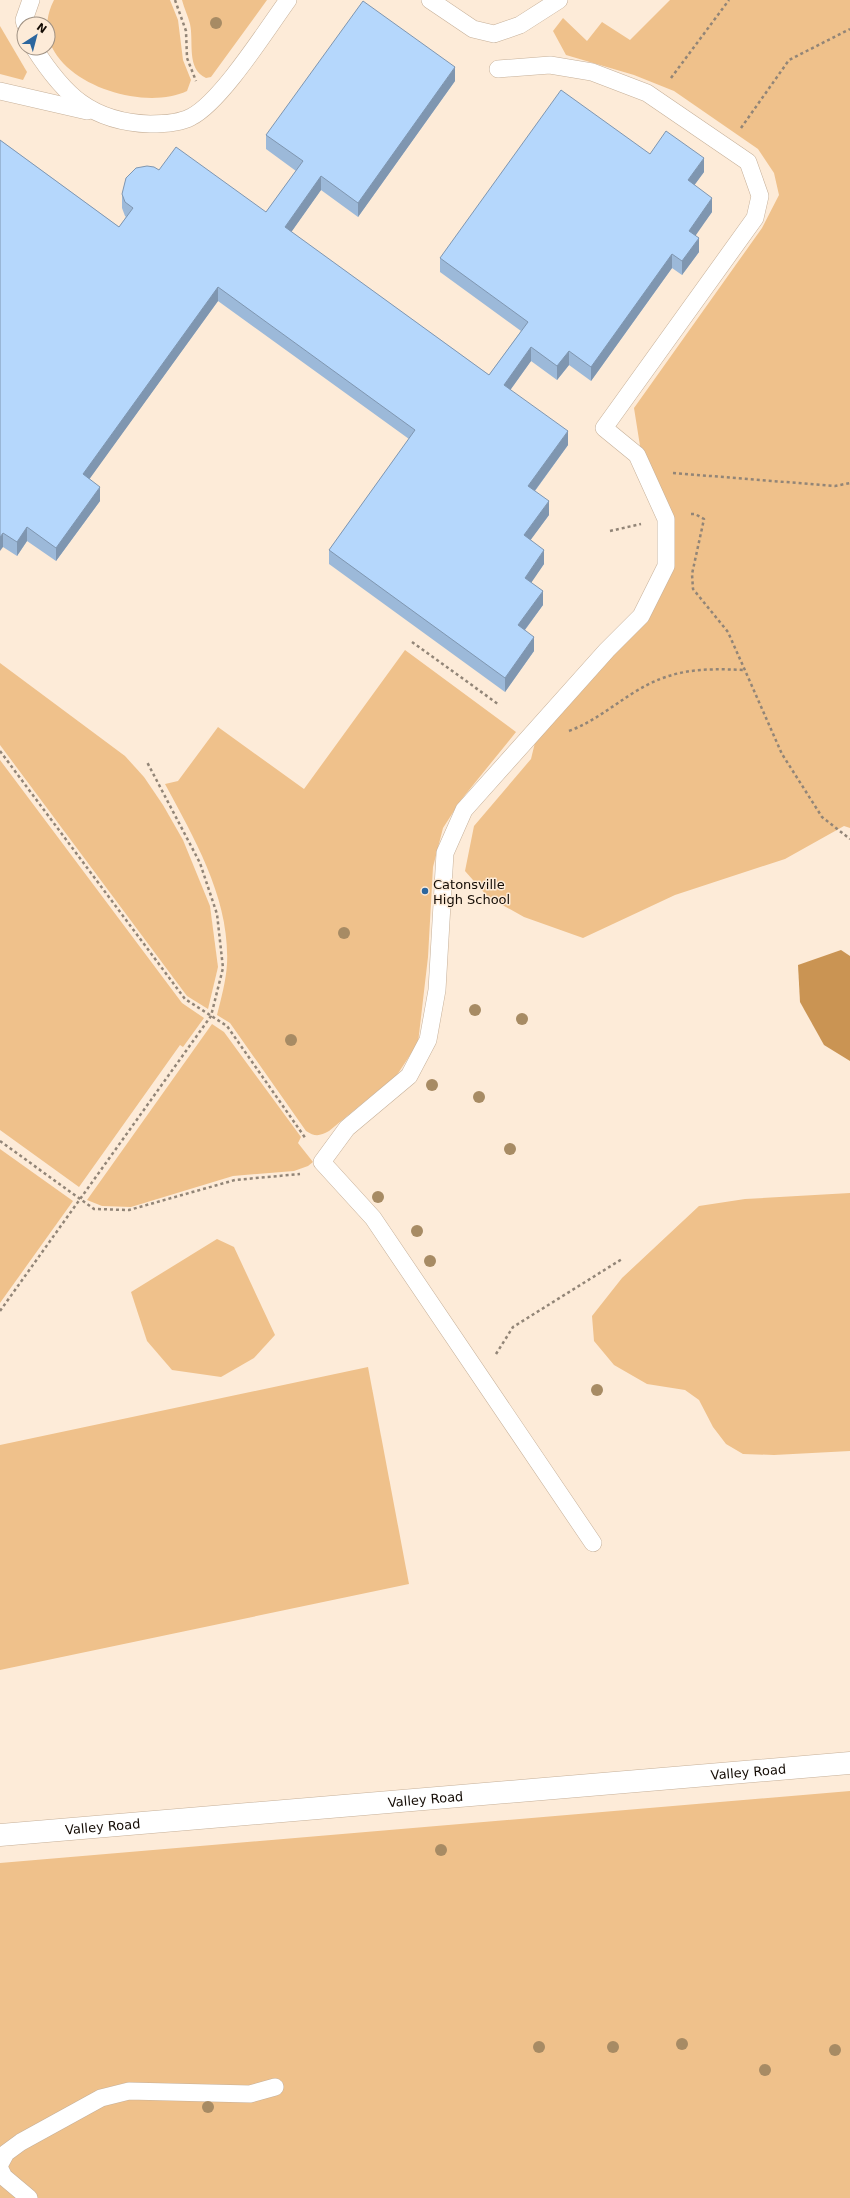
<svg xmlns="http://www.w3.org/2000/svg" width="850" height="2198" font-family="'DejaVu Sans',sans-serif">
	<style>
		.green { fill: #efc18b }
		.water { fill: #ca9453 }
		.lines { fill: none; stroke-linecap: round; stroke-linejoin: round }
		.service-casing { stroke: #c6b099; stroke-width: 18 }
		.tertiary-casing { stroke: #c6b099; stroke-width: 23 }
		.path { stroke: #928577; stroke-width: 2.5; stroke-dasharray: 3 3; stroke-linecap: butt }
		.service { stroke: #fff; stroke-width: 17 }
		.tertiary { stroke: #fff; stroke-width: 22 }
		.tree { fill: #a78b64 }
		.wall { fill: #9cb9d9 }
		.shaded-wall { fill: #7f96b0 }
		.building { fill: #b5d7fc; stroke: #7f96b0 }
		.poi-dot { fill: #2c669e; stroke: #fdebd8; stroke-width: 1.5 }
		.labels { text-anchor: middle; stroke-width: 3; stroke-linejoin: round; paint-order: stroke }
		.poi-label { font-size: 13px; fill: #130b04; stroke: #fdebd8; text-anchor: start }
		.street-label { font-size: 13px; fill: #130b04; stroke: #fdebd8 }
	</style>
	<rect width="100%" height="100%" fill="#fdebd8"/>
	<g class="green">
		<path d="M 54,0 L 170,0 L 178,20 L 183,60 L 191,80 L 187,91 C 134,116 18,70 54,0 Z"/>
		<path d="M 182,0 L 267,0 L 211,77 L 206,78 C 186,69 194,42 190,24 C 188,16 184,8 182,0 Z"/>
		<path d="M 670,0 L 850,0 L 850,828 L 844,826 L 785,859 L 675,895 L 583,938 L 524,917 L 488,897 L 465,871 L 474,826 L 531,759 L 539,726 L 607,650 L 666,567 L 666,519 L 644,471 L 634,408 L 762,228 L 779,195 L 774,173 L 758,149 L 674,91 L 634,75 L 566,55 L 553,31 L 563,18 L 587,41 L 602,22 L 630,40 Z"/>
		<path d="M 0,26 L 27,72 L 23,80 L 0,74 Z"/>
		<path d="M 405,650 L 516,732 L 461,800 L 443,828 L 433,867 L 428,957 L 418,1043 L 397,1075 L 329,1131 C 320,1136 315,1137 306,1131 L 230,1023 L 217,1015 C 221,999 226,981 227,964 C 230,899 195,840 165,784 L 178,781 L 218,727 L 304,789 Z"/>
		<path d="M 0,663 L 125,756 L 144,777 L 163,805 L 183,840 L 210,906 L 218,967 L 208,1009 L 187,996 L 0,745 Z"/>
		<path d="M 0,760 L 182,1003 L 204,1018 L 183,1047 L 180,1045 L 79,1187 L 0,1130 Z"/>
		<path d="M 212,1024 L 224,1032 L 301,1137 L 298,1143 L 313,1162 L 308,1166 L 294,1171 L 233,1176 L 131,1207 L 102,1206 L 87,1200 Z"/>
		<path d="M 0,1149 L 73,1201 L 0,1303 Z"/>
		<path d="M 850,1193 L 850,1451 L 774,1455 L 743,1454 L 726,1444 L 713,1427 L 699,1400 L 685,1390 L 647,1384 L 614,1365 L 594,1341 L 592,1316 L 622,1278 L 699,1206 L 745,1199 Z"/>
		<path d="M 217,1239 L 234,1247 L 275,1335 L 254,1358 L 221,1377 L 172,1370 L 147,1341 L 131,1292 Z"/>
		<path d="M 368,1367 L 409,1584 L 0,1670 L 0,1445 Z"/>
		<path d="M 850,1791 L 850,2198 L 0,2198 L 0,1863 Z"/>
	</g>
	<path class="water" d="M 841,950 L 850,956 L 850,1061 L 824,1045 L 800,1002 L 798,965 Z"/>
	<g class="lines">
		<defs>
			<g id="service">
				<path d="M 430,0 L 473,29 L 494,34 L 520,25 L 559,0"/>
				<path d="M 25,24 L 24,20 L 31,0"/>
				<path d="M 34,48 C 64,95 91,122 150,124 C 162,124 180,123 191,117 C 221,102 267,29 288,0"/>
				<path d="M 498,69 L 550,65 L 592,72 L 647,93 L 748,162 L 760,196 L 755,218 L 604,428 L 637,455 L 666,519 L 666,566 L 641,616 L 607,650 L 464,810 L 445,853 L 437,990 L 428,1040 L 409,1076 L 347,1128 L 322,1162 L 373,1218 L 593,1543"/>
				<path d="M 0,91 L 87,111"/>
				<path d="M 0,2164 L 6,2153 L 21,2142 L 101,2098 L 129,2091 L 250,2094 L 275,2087"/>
				<path d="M 0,2169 L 4,2177 L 29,2198"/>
			</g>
			<g id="tertiary">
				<path id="s1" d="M 0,1835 L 850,1763"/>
			</g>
		</defs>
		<use href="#service" class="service-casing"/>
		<use href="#tertiary" class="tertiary-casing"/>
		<g class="path">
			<path d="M 175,0 L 186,31 L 187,58 L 196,81"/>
			<path d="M 671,78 L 729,0"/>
			<path d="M 741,128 L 789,60 L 850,29"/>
			<path d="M 673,473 L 835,486 L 850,483"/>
			<path d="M 691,514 L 695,514 L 704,519 L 692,574 L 693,589 L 728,632 L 782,754 L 822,817 L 850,839"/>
			<path d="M 610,531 L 641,524"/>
			<path d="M 412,642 L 498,704"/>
			<path d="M 569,731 C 593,722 611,707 633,693 C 671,669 700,668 745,670"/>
			<path d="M 0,751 L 185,999 L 227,1026 L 306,1139"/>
			<path d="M 0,1141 L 94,1209 L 129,1210 L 235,1180 L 300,1174"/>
			<path d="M 0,1311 L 211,1016 L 223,968 L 217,914 L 200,863 L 147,762"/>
			<path d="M 496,1354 L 513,1327 L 622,1259"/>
		</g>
		<use href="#service" class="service"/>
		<use href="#tertiary" class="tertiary"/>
	</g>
	<g class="tree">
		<circle cx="216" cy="23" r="6"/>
		<circle cx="344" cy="933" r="6"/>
		<circle cx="475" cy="1010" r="6"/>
		<circle cx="522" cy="1019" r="6"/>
		<circle cx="291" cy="1040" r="6"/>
		<circle cx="432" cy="1085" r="6"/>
		<circle cx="479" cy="1097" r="6"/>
		<circle cx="510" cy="1149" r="6"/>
		<circle cx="378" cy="1197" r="6"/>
		<circle cx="417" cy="1231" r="6"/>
		<circle cx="430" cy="1261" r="6"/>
		<circle cx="597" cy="1390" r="6"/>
		<circle cx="441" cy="1850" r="6"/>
		<circle cx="682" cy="2044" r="6"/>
		<circle cx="539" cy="2047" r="6"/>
		<circle cx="613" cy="2047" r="6"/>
		<circle cx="835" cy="2050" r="6"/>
		<circle cx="765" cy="2070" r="6"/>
		<circle cx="208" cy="2107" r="6"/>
	</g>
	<path class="wall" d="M 455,81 L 358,217 L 321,190 L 291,232 L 489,375 L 521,331 L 440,272 L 440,258 L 650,154 L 704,172 L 694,185 L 712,212 L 695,235 L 699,252 L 682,275 L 672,268 L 591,381 L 569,365 L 557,380 L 531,361 L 510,390 L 568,445 L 535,491 L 549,515 L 530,540 L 544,564 L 531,582 L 543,605 L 525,630 L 534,651 L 505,692 L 329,564 L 329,550 L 409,439 L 218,301 L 89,479 L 100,501 L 56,561 L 27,541 L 17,556 L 3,547 L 0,140 L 119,227 L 126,217 L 125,216 L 122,208 L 122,194 L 159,170 L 266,212 L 296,171 L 266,149 L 266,135 Z"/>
	<g class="shaded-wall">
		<path d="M 455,67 L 455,81 L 358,217 L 358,203 Z"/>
		<path d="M 704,158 L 704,172 L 688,194 L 688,180 Z"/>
		<path d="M 321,176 L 321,190 L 285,241 L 285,227 Z"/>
		<path d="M 712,198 L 712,212 L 689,245 L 689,231 Z"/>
		<path d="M 699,238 L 699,252 L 682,275 L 682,261 Z"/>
		<path d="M 672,254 L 672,268 L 591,381 L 591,367 Z"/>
		<path d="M 218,287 L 218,301 L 83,488 L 83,474 Z"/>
		<path d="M 531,347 L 531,361 L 504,399 L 504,385 Z"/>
		<path d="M 569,351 L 569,365 L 557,380 L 557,366 Z"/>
		<path d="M 568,431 L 568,445 L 528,500 L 528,486 Z"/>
		<path d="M 100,487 L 100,501 L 56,561 L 56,548 Z"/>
		<path d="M 549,501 L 549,515 L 524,549 L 524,535 Z"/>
		<path d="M 27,527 L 27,541 L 17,556 L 17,542 Z"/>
		<path d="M 3,533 L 3,547 L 0,551 L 0,537 Z"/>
		<path d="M 544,550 L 544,564 L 525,592 L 525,578 Z"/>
		<path d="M 543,591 L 543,605 L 518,639 L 518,625 Z"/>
		<path d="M 534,637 L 534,651 L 505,692 L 505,678 Z"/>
	</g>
	<path class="building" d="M 363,1 L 455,67 L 358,203 L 321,176 L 285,227 L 489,375 L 528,322 L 440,258 L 561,90 L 650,154 L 666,131 L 704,158 L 688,180 L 712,198 L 689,231 L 699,238 L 682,261 L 672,254 L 591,367 L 569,351 L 557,366 L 531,347 L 504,385 L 568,431 L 528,486 L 549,501 L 524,535 L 544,550 L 525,578 L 543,591 L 518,625 L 534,637 L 505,678 L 329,550 L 415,430 L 218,287 L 83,474 L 100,487 L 56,548 L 27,527 L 17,542 L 3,533 L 0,537 L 0,140 L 119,227 L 133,208 L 125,202 L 122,194 L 126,178 L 136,168 L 147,166 L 154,167 L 159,170 L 176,147 L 266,212 L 303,161 L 266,135 Z"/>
	<circle class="poi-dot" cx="425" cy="891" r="4"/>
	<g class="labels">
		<g class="poi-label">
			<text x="433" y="889">Catonsville<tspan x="433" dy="15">High School</tspan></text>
		</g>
		<g class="street-label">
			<text dy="5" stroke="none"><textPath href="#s1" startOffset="751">Valley Road</textPath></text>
			<text dy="5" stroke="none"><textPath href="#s1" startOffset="427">Valley Road</textPath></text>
			<text dy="5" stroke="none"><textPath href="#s1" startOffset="103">Valley Road</textPath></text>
		</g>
	</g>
	<g transform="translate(36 36) rotate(36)"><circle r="19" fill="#fdebd8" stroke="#9f9183"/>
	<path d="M0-3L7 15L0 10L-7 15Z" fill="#2c669e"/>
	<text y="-6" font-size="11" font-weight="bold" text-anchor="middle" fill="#130b04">N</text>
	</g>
</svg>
